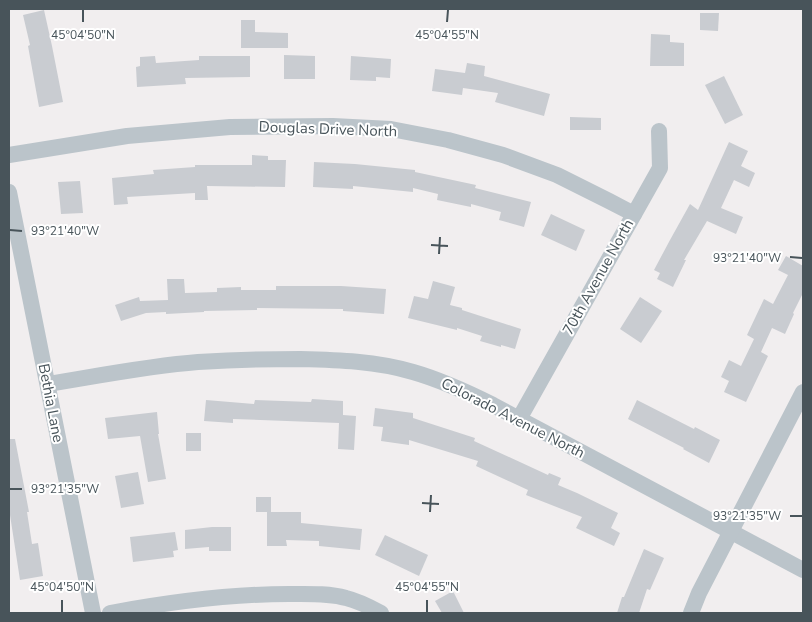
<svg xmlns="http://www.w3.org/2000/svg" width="812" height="622" font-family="'Nunito Sans',sans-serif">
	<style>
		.building { fill: #c9ccd1 }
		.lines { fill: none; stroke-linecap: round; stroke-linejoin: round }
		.minor { stroke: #bbc4ca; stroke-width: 16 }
		.ticks { fill: none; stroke: #48545a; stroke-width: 2 }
		.labels { text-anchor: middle; stroke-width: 4; stroke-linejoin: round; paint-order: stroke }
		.street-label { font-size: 15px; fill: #48545a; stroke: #fff }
		.ticks-label { font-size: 12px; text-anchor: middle; fill: #48545a; stroke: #fff; stroke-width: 4; stroke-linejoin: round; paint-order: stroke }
	</style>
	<rect width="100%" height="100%" fill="#f1eeef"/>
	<g class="building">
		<path d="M 44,10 L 52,46 L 63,102 L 39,107 L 28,46 L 30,45 L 23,15 Z"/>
		<path d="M 700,13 L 719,13 L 718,31 L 700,30 Z"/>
		<path d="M 241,20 L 255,20 L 255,32 L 288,33 L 288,48 L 241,48 Z"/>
		<path d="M 651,34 L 670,35 L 670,42 L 684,43 L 684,66 L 650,66 Z"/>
		<path d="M 284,55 L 315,56 L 315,79 L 284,79 Z"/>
		<path d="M 155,56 L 156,63 L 199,60 L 199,56 L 250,56 L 250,77 L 185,78 L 186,84 L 137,87 L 136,67 L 140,66 L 140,57 Z"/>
		<path d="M 351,56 L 391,59 L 390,78 L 376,77 L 376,81 L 350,80 Z"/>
		<path d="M 467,63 L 485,66 L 484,76 L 550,94 L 544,116 L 495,102 L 498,93 L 463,88 L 462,95 L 432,91 L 435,69 L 465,73 Z"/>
		<path d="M 724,76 L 743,115 L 725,124 L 705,85 Z"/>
		<path d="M 570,117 L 601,118 L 601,130 L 570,130 Z"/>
		<path d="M 729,142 L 748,151 L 741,166 L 755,173 L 749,187 L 734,180 L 721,208 L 743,217 L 736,234 L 707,221 L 684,260 L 686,260 L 673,287 L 657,279 L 660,273 L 654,270 L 670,240 L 690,204 L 698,210 Z"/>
		<path d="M 252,155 L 268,156 L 268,160 L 286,160 L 285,187 L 207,186 L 208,200 L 195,200 L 195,193 L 127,197 L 128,204 L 114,205 L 112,178 L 154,174 L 153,170 L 195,167 L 195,165 L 252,165 Z"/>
		<path d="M 314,162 L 355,164 L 415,170 L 415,172 L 476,185 L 475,188 L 531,202 L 524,227 L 499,220 L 501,212 L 471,204 L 471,207 L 437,200 L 438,194 L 413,188 L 413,192 L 353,186 L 353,189 L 313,187 Z"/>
		<path d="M 80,181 L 83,213 L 61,214 L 58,182 Z"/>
		<path d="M 551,214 L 585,230 L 576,251 L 541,235 Z"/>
		<path d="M 786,256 L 803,266 L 803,293 L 793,313 L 794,314 L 785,334 L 772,328 L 761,352 L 768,356 L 746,402 L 724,392 L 729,381 L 721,377 L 729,360 L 741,366 L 754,339 L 747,335 L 764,299 L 773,304 L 788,275 L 778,270 Z"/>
		<path d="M 167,279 L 184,279 L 185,293 L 217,292 L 217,288 L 241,287 L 241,290 L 276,290 L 276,286 L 341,286 L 386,289 L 384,314 L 343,311 L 343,309 L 257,308 L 257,310 L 204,311 L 204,312 L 166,314 L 166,312 L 146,313 L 121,321 L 115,305 L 139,297 L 140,301 L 168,300 Z"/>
		<path d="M 433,281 L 455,287 L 450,305 L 462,308 L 462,310 L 521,329 L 515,349 L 501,345 L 501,347 L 480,341 L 482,336 L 457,328 L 457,330 L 408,318 L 414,296 L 428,299 Z"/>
		<path d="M 640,297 L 662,311 L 641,343 L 620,329 Z"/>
		<path d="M 312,399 L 343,401 L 343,415 L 356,416 L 354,450 L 338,449 L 339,423 L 233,419 L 233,423 L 204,421 L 206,400 L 254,404 L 255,400 L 311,402 Z"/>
		<path d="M 637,400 L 694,429 L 695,427 L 720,440 L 709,463 L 683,449 L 684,448 L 628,419 Z"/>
		<path d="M 375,408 L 413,413 L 413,418 L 475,438 L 474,441 L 548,475 L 549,473 L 561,478 L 558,485 L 577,493 L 618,513 L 611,528 L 620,533 L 614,546 L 576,528 L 582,517 L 526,495 L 528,490 L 476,466 L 478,461 L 409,440 L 409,445 L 381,441 L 383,427 L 373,426 Z"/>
		<path d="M 157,412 L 159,434 L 158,434 L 166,479 L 148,482 L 140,436 L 108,439 L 105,418 Z"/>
		<rect x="186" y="433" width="15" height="18"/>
		<path d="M 9,439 L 15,439 L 29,512 L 27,512 L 32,544 L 38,543 L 43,576 L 20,580 L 10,515 L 9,516 Z"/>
		<path d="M 138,472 L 144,504 L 121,508 L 115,476 Z"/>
		<path d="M 256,497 L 271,497 L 271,512 L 301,512 L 301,523 L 362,529 L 360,550 L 319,546 L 319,541 L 286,540 L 287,546 L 267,546 L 267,512 L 256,512 Z"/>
		<path d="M 212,527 L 231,527 L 231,551 L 209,551 L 209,547 L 185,549 L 185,530 Z"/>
		<path d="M 175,532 L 178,550 L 173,551 L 174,557 L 133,562 L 130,537 Z"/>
		<path d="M 385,535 L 428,555 L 419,576 L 375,555 Z"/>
		<path d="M 644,549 L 664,558 L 650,590 L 647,589 L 639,613 L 617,613 L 622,597 L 624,597 Z"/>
		<path d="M 453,591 L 464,613 L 442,613 L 435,601 Z"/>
	</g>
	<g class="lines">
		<g class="minor">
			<path d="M 9,155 L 127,136 L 230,127 L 333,126 L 391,129 L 448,140 L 503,155 L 557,175 L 609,201 L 634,214"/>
			<path d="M 9,192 L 93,613"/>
			<path d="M 48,384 C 98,376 147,366 198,362 C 232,360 266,359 300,359 C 338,360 376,361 413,372 C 441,380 467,392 493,405 L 803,570"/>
			<path d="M 519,419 L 660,168 L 659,131"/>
			<path d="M 110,613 C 169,602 229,594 289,594 C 308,594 328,593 346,598 C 359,601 370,607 381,613"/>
			<path d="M 691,613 L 699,593 L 803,392"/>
		</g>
	</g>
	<path class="ticks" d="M 83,22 L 83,10M 447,22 L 448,10M 10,230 L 22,231M 431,245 L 448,246M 439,254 L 440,237M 790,257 L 802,258M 10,489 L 22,489M 422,503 L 439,504M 430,512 L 431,495M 790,516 L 802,516M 62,612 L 62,600M 427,612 L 427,600"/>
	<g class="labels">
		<g class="street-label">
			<text transform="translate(328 129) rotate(2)" y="5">Douglas Drive North</text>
			<text transform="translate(598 277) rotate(-61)" y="5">70th Avenue North</text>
			<text transform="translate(51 403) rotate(79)" y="5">Bethia Lane</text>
			<text transform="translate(513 418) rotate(27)" y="5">Colorado Avenue North</text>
		</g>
	</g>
	<g class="ticks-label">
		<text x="83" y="39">45°04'50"N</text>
		<text x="447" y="39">45°04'55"N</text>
		<text x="65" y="235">93°21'40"W</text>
		<text x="747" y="262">93°21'40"W</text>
		<text x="65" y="493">93°21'35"W</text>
		<text x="747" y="520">93°21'35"W</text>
		<text x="62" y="591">45°04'50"N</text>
		<text x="427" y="591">45°04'55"N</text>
	</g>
	<rect width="812" height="622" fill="none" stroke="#48545a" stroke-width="20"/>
</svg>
